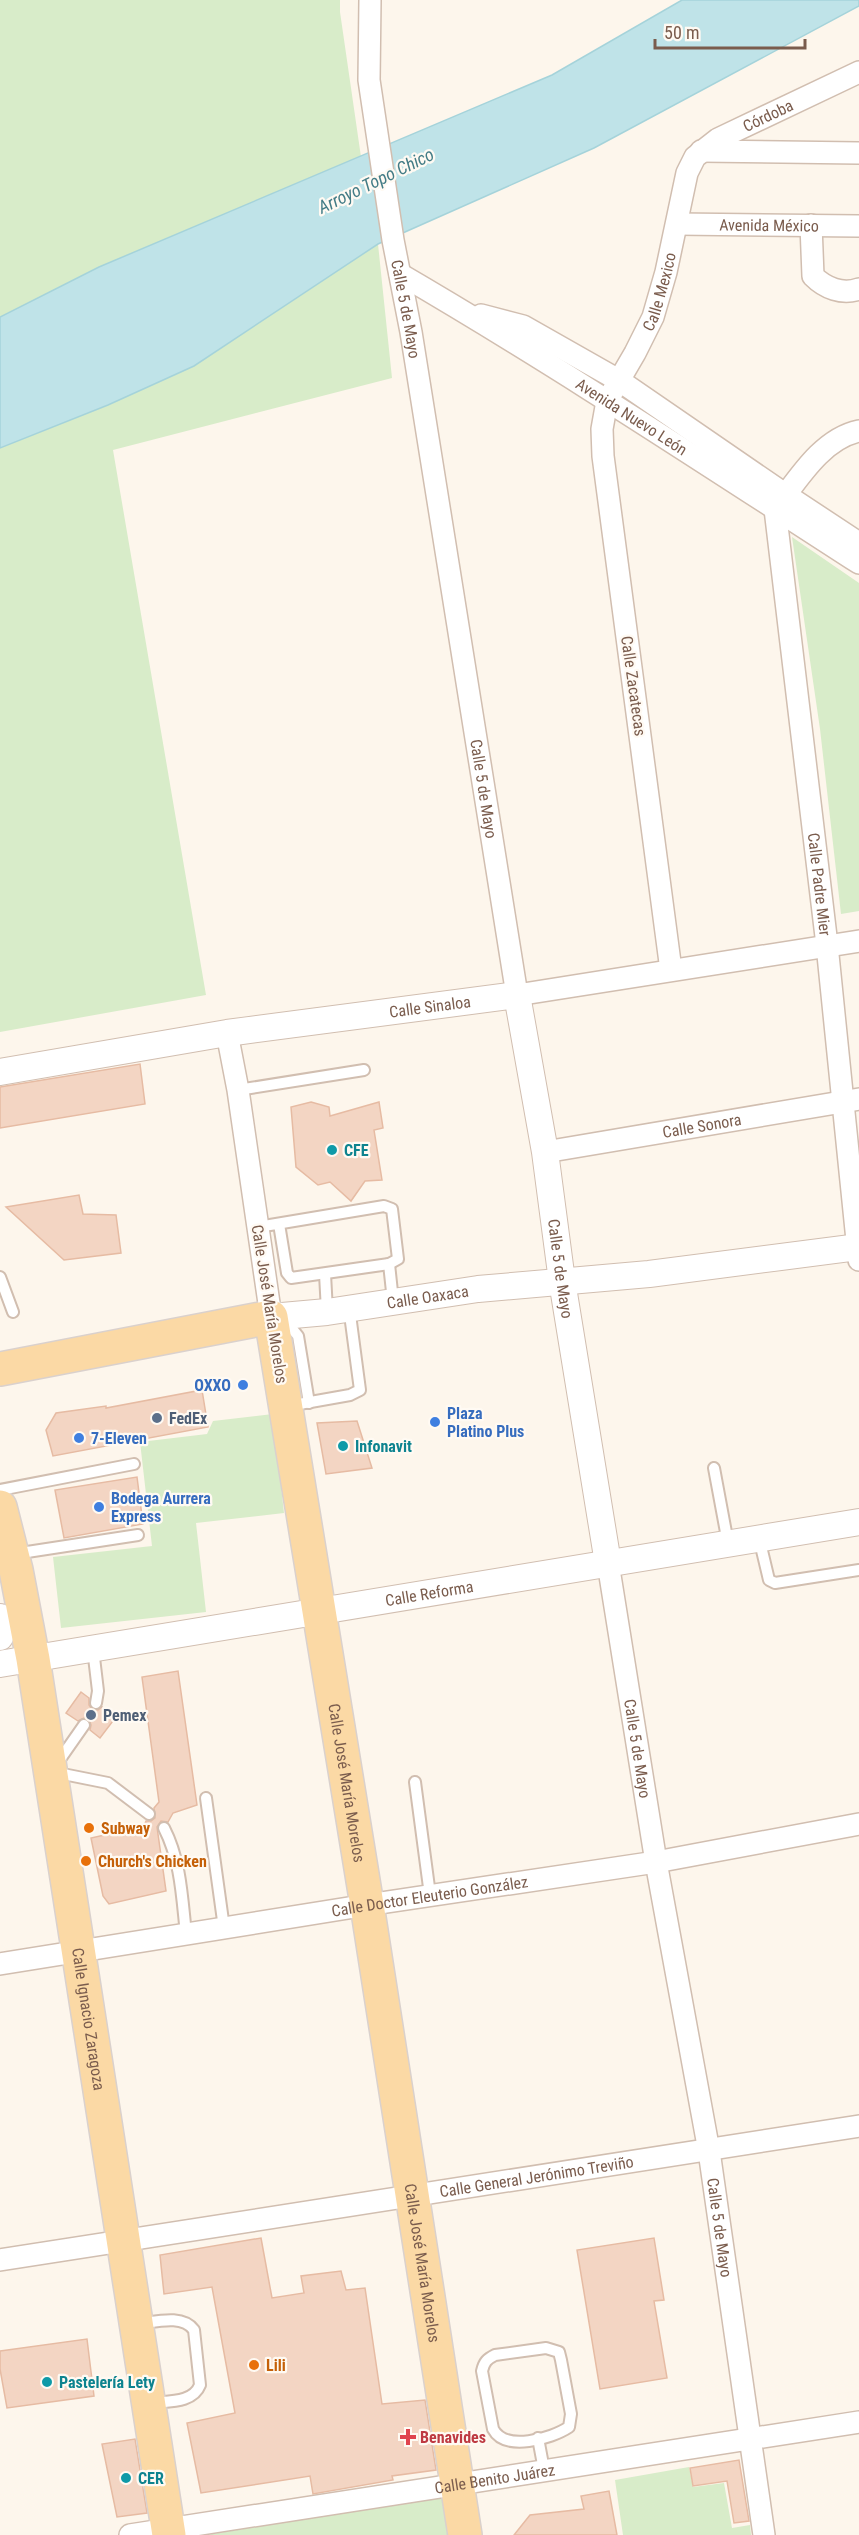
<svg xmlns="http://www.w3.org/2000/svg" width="859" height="2535" font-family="'Roboto Condensed',sans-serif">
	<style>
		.green { fill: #d8ecc9 }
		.water { fill: #bfe3e8; stroke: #a5d3da; stroke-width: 1.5 }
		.building { fill: #f3d5c3; stroke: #e6bba3; stroke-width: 1.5 }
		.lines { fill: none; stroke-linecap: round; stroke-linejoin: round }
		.service-casing { stroke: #d1beb0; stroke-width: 14 }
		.minor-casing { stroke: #d1beb0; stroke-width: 24 }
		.tertiary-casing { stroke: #d1beb0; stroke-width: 28 }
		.primary-casing { stroke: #dad1cd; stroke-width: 36 }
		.service { stroke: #fff; stroke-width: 10 }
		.minor { stroke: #fff; stroke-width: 21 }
		.tertiary { stroke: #fff; stroke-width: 26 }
		.primary { stroke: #fbd9a5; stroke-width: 33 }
		.culture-dot { fill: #0f9aa8; stroke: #fffaf3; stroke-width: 2 }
		.shop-dot { fill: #3f7fe0; stroke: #fffaf3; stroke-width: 2 }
		.service-dot { fill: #5c6f8a; stroke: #fffaf3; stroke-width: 2 }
		.food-dot { fill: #e8710a; stroke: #fffaf3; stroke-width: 2 }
		.health-dot { fill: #e0444e; stroke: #fffaf3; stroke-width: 2 }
		.labels { text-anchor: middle; stroke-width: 4.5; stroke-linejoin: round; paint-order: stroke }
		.street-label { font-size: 16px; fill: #7a5c4d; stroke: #fffaf3 }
		.culture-label { font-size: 16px; font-weight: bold; fill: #0d838f; stroke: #fffaf3; text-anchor: start }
		.shop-label { font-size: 16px; font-weight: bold; fill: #366cbe; stroke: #fffaf3; text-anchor: start }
		.service-label { font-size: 16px; font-weight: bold; fill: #4e5e75; stroke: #fffaf3; text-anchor: start }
		.food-label { font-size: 16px; font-weight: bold; fill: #c56008; stroke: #fffaf3; text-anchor: start }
		.health-label { font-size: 16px; font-weight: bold; fill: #be3a42; stroke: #fffaf3; text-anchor: start }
		.water-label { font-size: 18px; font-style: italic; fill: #437c86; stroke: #fffaf3 }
	</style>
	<rect width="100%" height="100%" fill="#fdf6ec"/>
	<g class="green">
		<path d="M 0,0 L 340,0 L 340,12 L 361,157 L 0,320 Z"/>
		<path d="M 378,244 L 392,378 L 113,450 L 206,995 L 0,1032 L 0,448 L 108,405 L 194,366 Z"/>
		<path d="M 792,537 L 859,583 L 859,911 L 841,914 L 820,729 Z"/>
		<path d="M 273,1414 L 284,1513 L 196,1523 L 206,1612 L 61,1628 L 53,1557 L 152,1546 L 140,1442 L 207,1434 L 213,1421 Z"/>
		<path d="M 689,2467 L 693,2487 L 724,2483 L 732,2528 L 750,2525 L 751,2535 L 623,2535 L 615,2480 Z"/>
		<path d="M 443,2497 L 449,2535 L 206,2535 Z"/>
	</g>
	<path class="water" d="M 682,0 L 859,0 L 859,6 L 594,148 L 378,244 L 194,366 L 108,405 L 0,448 L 0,317 L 99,267 L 552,75 Z"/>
	<g class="building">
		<path d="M 140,1064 L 145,1104 L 0,1128 L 0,1087 Z"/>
		<path d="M 311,1102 L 329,1107 L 330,1116 L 379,1102 L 383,1128 L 374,1130 L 382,1180 L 365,1181 L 351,1201 L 330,1182 L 318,1185 L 296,1167 L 291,1107 Z"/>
		<path d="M 79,1195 L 83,1214 L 116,1215 L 121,1253 L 64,1260 L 6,1207 Z"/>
		<path d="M 202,1390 L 208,1427 L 53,1456 L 46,1430 L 56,1413 L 106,1406 L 106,1408 Z"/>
		<path d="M 357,1421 L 372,1468 L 326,1474 L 317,1423 Z"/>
		<path d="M 137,1477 L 143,1524 L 64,1538 L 55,1490 Z"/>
		<path d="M 178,1671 L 197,1805 L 173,1813 L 168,1822 L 161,1821 L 157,1827 L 166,1891 L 109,1904 L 103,1896 L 91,1838 L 144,1826 L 146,1821 L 151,1821 L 155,1818 L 154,1808 L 159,1802 L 142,1677 Z"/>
		<path d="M 81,1692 L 89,1698 L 89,1705 L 92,1709 L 98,1710 L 102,1707 L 116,1717 L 100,1738 L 90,1730 L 91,1725 L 89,1719 L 84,1718 L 78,1721 L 66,1713 Z"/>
		<path d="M 261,2238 L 272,2298 L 304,2293 L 301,2276 L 341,2271 L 346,2290 L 365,2288 L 382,2404 L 425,2400 L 436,2470 L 392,2476 L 393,2480 L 313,2494 L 310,2476 L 201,2493 L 187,2423 L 235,2413 L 212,2287 L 164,2294 L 160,2255 Z"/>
		<path d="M 654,2238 L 664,2300 L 654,2301 L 667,2378 L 600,2389 L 577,2250 Z"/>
		<path d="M 87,2339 L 94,2396 L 7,2408 L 0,2369 L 0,2351 Z"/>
		<path d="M 135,2439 L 147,2513 L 117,2517 L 102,2444 Z"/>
		<path d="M 739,2460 L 749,2521 L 734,2523 L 727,2481 L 693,2486 L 690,2468 Z"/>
		<path d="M 609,2491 L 617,2535 L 514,2535 L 530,2515 L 584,2509 L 581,2496 Z"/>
	</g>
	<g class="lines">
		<defs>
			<g id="service">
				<path d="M 238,1090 L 364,1070"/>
				<path d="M 258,1227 L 384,1206 L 392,1209 L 398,1259 L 389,1264 L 291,1278 L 287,1273 L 279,1224"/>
				<path d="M 389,1264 L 393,1301"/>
				<path d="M 325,1274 L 327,1311"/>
				<path d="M 0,1277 L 13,1312"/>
				<path d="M 280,1321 L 290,1326 L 298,1336 L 309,1403"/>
				<path d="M 288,1406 L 350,1395 L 360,1390 L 349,1307"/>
				<path d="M 714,1468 L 728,1543"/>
				<path d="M 0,1490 L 134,1464"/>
				<path d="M 759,1538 L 769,1580 L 775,1583 L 859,1570"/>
				<path d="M 14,1554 L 138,1535"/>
				<path d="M 93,1649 L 98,1691 L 96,1703"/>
				<path d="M 56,1765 L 84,1725"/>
				<path d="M 53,1772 L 108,1783 L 149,1814"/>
				<path d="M 415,1782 L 430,1895"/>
				<path d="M 206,1798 L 224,1928"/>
				<path d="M 164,1828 C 181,1861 182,1898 186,1934"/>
				<path d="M 138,2324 C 156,2322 182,2314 194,2330 L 200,2385 C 193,2403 169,2401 152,2403"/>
				<path d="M 546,2348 L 559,2352 L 561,2360 L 571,2414 L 569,2427 C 551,2439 505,2452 493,2429 L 482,2371 C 484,2362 487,2359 495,2355 Z"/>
				<path d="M 538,2438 L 544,2470"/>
			</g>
			<g id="minor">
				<path id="s1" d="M 370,0 L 369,80 L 393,240 L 411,332 L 517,995 L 859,941"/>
				<path d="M 701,151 L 859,153"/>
				<path id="s2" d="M 677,224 L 859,226"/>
				<path d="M 811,225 L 813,276 C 825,288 842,295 859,289"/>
				<path id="s3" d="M 400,274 C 556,365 707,465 859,563"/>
				<path d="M 481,315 L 523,326 L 620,381 L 786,495 L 859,543"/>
				<path id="s4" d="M 859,431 C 821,439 797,481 775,509 L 827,945 L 859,1260"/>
				<path id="s5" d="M 671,970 L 603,456 L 602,429 L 607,401 L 635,353 L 653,317 L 666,272 L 687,173 L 695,157 L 718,139 L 859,72"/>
				<path d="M 227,1033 L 238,1090 L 271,1317"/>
				<path id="s6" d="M 545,1152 L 859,1099"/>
				<path id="s7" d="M 608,1563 L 656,1862 L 709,2151 L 764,2535"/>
				<path id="s8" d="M 0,1964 L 367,1905 L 656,1862 L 859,1824"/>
				<path id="s9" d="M 0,2260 L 859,2126"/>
				<path id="s10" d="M 130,2535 L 859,2422"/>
			</g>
			<g id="tertiary">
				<path id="s11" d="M 0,1072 L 227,1033 L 517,995 L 545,1152 L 562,1281 L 608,1563"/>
				<path id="s12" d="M 271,1317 L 327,1312 L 478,1289 L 649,1274 L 859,1247"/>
				<path d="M 0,1617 L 0,1637"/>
				<path id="s13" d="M 0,1664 L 859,1522"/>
			</g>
			<g id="primary">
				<path id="s14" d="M 0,1369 L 271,1317 L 367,1905 L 465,2535"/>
				<path id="s15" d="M 0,1507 L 16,1570 L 33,1659 L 169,2535"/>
			</g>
		</defs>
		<use href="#service" class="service-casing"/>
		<use href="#minor" class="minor-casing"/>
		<use href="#tertiary" class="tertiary-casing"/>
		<use href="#primary" class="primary-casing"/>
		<use href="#service" class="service"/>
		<use href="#minor" class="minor"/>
		<use href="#tertiary" class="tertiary"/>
		<use href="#primary" class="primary"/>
	</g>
	<g class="culture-dot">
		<circle cx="332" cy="1150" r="6"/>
		<circle cx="343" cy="1446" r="6"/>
		<circle cx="47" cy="2382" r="6"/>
		<circle cx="126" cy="2478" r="6"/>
	</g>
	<g class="shop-dot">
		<circle cx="243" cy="1385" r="6"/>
		<circle cx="435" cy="1422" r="6"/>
		<circle cx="79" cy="1438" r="6"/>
		<circle cx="99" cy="1507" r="6"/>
	</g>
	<g class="service-dot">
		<circle cx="157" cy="1418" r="6"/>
		<circle cx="91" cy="1715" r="6"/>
	</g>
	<g class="food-dot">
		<circle cx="89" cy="1828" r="6"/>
		<circle cx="86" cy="1861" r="6"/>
		<circle cx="254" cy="2365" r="6"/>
	</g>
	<path class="health-dot" d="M405 2428h6v6h6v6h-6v6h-6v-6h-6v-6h6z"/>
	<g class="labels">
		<g class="street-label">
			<text dy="6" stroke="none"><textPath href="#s5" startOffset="920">Córdoba</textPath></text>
			<text dy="6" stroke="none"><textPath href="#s2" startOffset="92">Avenida México</textPath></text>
			<text dy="6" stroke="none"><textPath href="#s5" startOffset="696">Calle Mexico</textPath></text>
			<text dy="6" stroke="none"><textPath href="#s1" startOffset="312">Calle 5 de Mayo</textPath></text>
			<text dy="6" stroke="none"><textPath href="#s3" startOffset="272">Avenida Nuevo León</textPath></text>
			<text transform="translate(634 686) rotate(82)" y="6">Calle Zacatecas</text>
			<text dy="6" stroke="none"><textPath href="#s1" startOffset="798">Calle 5 de Mayo</textPath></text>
			<text dy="6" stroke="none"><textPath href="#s4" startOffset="495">Calle Padre Mier</textPath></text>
			<text dy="6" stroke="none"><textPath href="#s11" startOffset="435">Calle Sinaloa</textPath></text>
			<text dy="6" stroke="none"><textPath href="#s6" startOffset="159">Calle Sonora</textPath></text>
			<text dy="6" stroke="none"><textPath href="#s11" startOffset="800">Calle 5 de Mayo</textPath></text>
			<text dy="6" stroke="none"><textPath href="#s12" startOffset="158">Calle Oaxaca</textPath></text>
			<text transform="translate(270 1304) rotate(81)" y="6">Calle José María Morelos</text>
			<text dy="6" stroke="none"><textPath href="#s13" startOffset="435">Calle Reforma</textPath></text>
			<text dy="6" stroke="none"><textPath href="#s7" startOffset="188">Calle 5 de Mayo</textPath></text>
			<text dy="6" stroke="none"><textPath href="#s14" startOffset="748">Calle José María Morelos</textPath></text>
			<text dy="6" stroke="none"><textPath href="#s8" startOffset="435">Calle Doctor Eleuterio González</textPath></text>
			<text dy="6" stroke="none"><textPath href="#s15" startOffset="520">Calle Ignacio Zaragoza</textPath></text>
			<text dy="6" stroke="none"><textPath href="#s9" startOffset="543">Calle General Jerónimo Treviño</textPath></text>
			<text dy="6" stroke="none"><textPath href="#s7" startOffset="674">Calle 5 de Mayo</textPath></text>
			<text dy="6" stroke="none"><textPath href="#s14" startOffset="1234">Calle José María Morelos</textPath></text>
			<text dy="6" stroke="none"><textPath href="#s10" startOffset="369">Calle Benito Juárez</textPath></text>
		</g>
		<g class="culture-label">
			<text x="344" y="1156">CFE</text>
			<text x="355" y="1452">Infonavit</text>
			<text x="59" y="2388">Pastelería Lety</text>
			<text x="138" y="2484">CER</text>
		</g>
		<g class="shop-label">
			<text x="231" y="1391" text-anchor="end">OXXO</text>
			<text x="447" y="1419">Plaza<tspan x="447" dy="18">Platino Plus</tspan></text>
			<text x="91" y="1444">7-Eleven</text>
			<text x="111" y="1504">Bodega Aurrera<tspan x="111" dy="18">Express</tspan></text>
		</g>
		<g class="service-label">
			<text x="169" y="1424">FedEx</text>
			<text x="103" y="1721">Pemex</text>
		</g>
		<g class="food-label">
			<text x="101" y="1834">Subway</text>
			<text x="98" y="1867">Church's Chicken</text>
			<text x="266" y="2371">Lili</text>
		</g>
		<g class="health-label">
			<text x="420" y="2443">Benavides</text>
		</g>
		<g class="water-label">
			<text transform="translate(376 181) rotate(-26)" y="6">Arroyo Topo Chico</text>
		</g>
	</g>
	<path d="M655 39v9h150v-9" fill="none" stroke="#7a5c4d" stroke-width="3"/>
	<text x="664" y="39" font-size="18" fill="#7a5c4d" stroke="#fffaf3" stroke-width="4.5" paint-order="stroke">50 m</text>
</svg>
